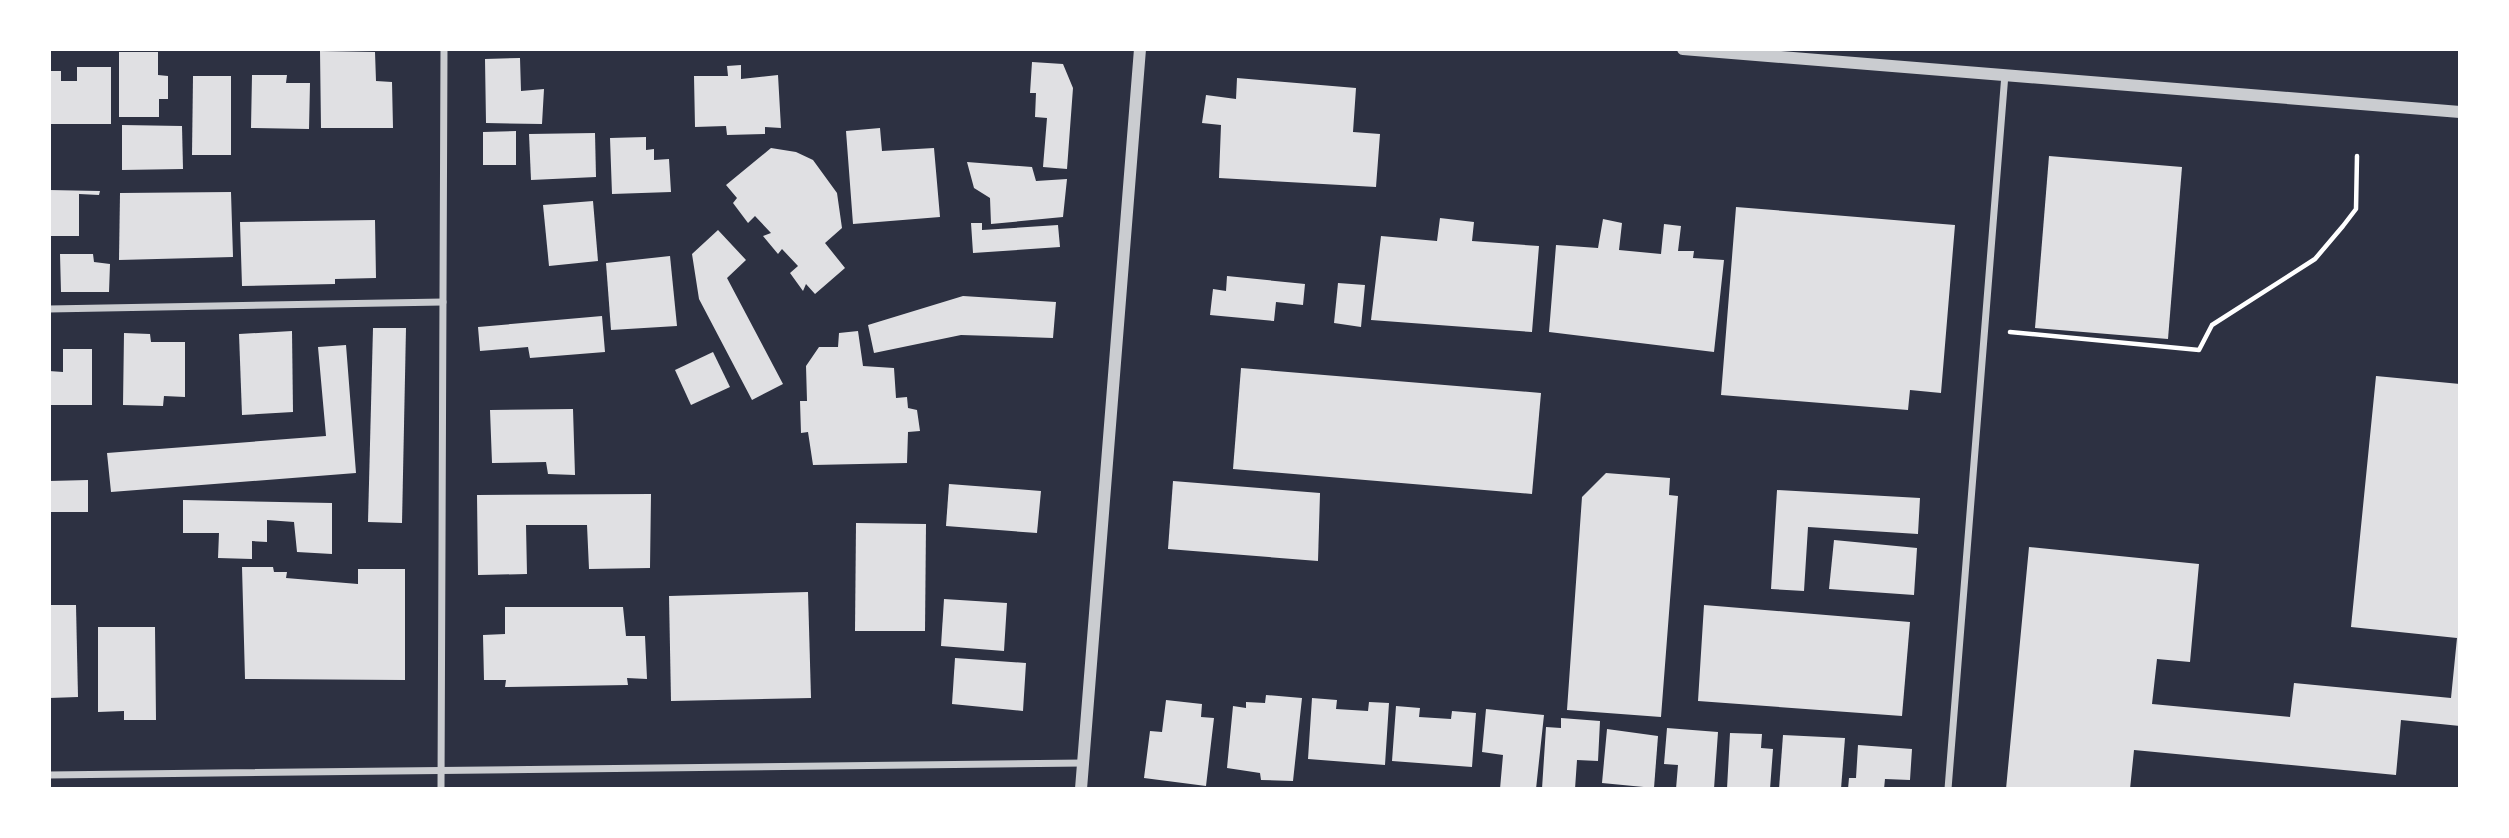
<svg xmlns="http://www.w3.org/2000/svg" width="2509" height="838" font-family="'DejaVu Sans',sans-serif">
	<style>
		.building { fill: #e0e0e3 }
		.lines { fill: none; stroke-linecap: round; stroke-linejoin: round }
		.path { stroke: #fff; stroke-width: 4.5 }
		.minor { stroke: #caccd0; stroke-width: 7 }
		.tertiary { stroke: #caccd0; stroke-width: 12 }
	</style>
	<rect width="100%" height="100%" fill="#2d3142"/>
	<g class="building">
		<path d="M 320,51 L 375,52 L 376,81 L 392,82 L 393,128 L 321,128 Z"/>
		<path d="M 119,52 L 158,52 L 158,75 L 168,76 L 168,99 L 159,99 L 159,117 L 119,117 Z"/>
		<path d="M 520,58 L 521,91 L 544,89 L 542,124 L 486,123 L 485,59 Z"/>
		<path d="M 1032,62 L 1063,64 L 1073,88 L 1067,169 L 1043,167 L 1047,118 L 1035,117 L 1036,93 L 1030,93 Z"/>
		<path d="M 741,65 L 741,79 L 778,75 L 781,128 L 765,127 L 765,134 L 727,135 L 726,126 L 695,127 L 694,76 L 728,76 L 727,66 Z"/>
		<path d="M 77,67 L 111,67 L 111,124 L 49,124 L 49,71 L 61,71 L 61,81 L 77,81 Z"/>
		<path d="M 252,75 L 287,75 L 286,83 L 310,83 L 309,129 L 251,128 Z"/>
		<path d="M 193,76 L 231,76 L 231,155 L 192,155 Z"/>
		<path d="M 1237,78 L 1356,88 L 1353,132 L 1380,134 L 1376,187 L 1219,178 L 1221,125 L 1202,123 L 1206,95 L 1236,99 Z"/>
		<path d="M 122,125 L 182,126 L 183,169 L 122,170 Z"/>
		<path d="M 880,128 L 882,151 L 934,148 L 940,217 L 853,224 L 846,131 Z"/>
		<path d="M 516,131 L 516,165 L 483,165 L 483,132 Z"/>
		<path d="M 595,133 L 596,177 L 531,180 L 529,134 Z"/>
		<path d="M 646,137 L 646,150 L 654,149 L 654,160 L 669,159 L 671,192 L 612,194 L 610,138 Z"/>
		<path d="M 771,148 L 796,152 L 813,160 L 837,193 L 842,228 L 825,243 L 845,268 L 815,294 L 806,284 L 803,291 L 790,273 L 798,266 L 782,249 L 778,254 L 763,236 L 771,233 L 755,216 L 748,223 L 733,203 L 737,198 L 726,185 Z"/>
		<path d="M 2049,156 L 2182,167 L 2168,339 L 2035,328 Z"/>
		<path d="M 967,162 L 1032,167 L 1036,181 L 1067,179 L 1063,217 L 991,224 L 990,198 L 974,188 Z"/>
		<path d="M 49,190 L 100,191 L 99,195 L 79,194 L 79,236 L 49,236 Z"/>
		<path d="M 231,192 L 233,257 L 119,260 L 120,193 Z"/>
		<path d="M 593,201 L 598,261 L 549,266 L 543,205 Z"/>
		<path d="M 1736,207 L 1955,225 L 1941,393 L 1910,390 L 1908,410 L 1721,395 Z"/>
		<path d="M 1440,218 L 1474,222 L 1472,241 L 1539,246 L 1532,332 L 1371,320 L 1381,236 L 1437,241 Z"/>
		<path d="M 1603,219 L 1622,223 L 1619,250 L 1661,254 L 1664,224 L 1681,226 L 1678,251 L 1694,251 L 1693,258 L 1724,260 L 1714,352 L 1549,332 L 1556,245 L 1598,248 Z"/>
		<path d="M 375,220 L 376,278 L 335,279 L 335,284 L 242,286 L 240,222 Z"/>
		<path d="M 971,223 L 982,223 L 982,230 L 1058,225 L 1060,247 L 973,253 Z"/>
		<path d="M 718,230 L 746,260 L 727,278 L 783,384 L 752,400 L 699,299 L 692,254 Z"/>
		<path d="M 60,254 L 93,254 L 94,262 L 110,264 L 109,292 L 61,292 Z"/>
		<path d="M 670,256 L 677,326 L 611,330 L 606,263 Z"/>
		<path d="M 1227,276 L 1305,284 L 1303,305 L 1276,302 L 1274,321 L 1210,315 L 1213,289 L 1226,291 Z"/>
		<path d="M 1338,283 L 1365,285 L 1361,327 L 1334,323 Z"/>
		<path d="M 963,296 L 1056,302 L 1053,338 L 961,335 L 874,353 L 868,325 Z"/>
		<path d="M 602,316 L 605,352 L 530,358 L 528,347 L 480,351 L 478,327 Z"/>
		<path d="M 373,328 L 406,328 L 402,523 L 368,522 Z"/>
		<path d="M 292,331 L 293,412 L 242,415 L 239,334 Z"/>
		<path d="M 858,331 L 863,366 L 894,368 L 896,398 L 907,397 L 908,408 L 917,410 L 920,431 L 908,432 L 907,463 L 813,465 L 808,432 L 801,433 L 800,401 L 807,401 L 806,366 L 819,347 L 838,347 L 839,333 Z"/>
		<path d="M 124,333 L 150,334 L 151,342 L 185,342 L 185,397 L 164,396 L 163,406 L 123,405 Z"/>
		<path d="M 346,345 L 356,473 L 111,492 L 107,453 L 326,436 L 318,347 Z"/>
		<path d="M 63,349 L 92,349 L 92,405 L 49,405 L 49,371 L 63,372 Z"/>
		<path d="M 713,352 L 730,387 L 691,405 L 675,370 Z"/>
		<path d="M 1241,368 L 1541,393 L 1532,494 L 1233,469 Z"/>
		<path d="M 2376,376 L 2460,384 L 2460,726 L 2401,720 L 2396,775 L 2134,750 L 2130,789 L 2006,789 L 2029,547 L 2199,564 L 2190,662 L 2157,659 L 2152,704 L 2290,717 L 2294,683 L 2451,698 L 2457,638 L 2351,627 Z"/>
		<path d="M 573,409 L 575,475 L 548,474 L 546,462 L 492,463 L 490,410 Z"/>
		<path d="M 1606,473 L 1670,478 L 1669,495 L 1678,496 L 1661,717 L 1567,710 L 1582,497 Z"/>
		<path d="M 88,480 L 88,512 L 49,512 L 49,481 Z"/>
		<path d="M 1173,481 L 1320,493 L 1318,561 L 1168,549 Z"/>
		<path d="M 949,484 L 1041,491 L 1037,533 L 946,526 Z"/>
		<path d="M 1777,490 L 1920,498 L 1918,534 L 1808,527 L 1804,591 L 1771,589 Z"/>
		<path d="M 651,494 L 650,568 L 589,569 L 587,525 L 526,525 L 527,574 L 478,575 L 477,495 Z"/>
		<path d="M 183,500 L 332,503 L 332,554 L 297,552 L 294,522 L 267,520 L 267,542 L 252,541 L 252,559 L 218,558 L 219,533 L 183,533 Z"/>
		<path d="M 856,523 L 926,524 L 925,631 L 855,631 Z"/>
		<path d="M 1834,540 L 1917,548 L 1914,595 L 1829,589 Z"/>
		<path d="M 242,567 L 273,567 L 274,572 L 287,572 L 286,578 L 358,584 L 358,569 L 405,569 L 405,680 L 245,679 Z"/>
		<path d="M 808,592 L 811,698 L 671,701 L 669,596 Z"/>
		<path d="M 944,599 L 1007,603 L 1004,651 L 941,646 Z"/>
		<path d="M 49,605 L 76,605 L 78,697 L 49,698 Z"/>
		<path d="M 1704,605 L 1910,622 L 1902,716 L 1698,701 Z"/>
		<path d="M 505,607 L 623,607 L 626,636 L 645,636 L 647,679 L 627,678 L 628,685 L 505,687 L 506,680 L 484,680 L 483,635 L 505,634 Z"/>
		<path d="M 98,627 L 155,627 L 156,720 L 124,720 L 124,711 L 98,712 Z"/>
		<path d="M 955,658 L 1026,663 L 1023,711 L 952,704 Z"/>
		<path d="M 1266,695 L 1302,698 L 1293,781 L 1261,780 L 1260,773 L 1227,768 L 1233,706 L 1246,708 L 1246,702 L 1265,703 Z"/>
		<path d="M 1312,698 L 1337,700 L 1336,709 L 1368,711 L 1369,702 L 1389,703 L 1385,765 L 1308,759 Z"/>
		<path d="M 1166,700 L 1202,704 L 1201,717 L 1214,718 L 1206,786 L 1144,778 L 1150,731 L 1162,732 Z"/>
		<path d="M 1396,706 L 1420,708 L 1419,717 L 1451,719 L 1452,711 L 1476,713 L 1472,767 L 1392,761 Z"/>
		<path d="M 1486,709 L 1544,715 L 1536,789 L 1500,789 L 1503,755 L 1482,752 Z"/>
		<path d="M 1561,718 L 1600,721 L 1598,761 L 1577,760 L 1575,789 L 1542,789 L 1546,727 L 1561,728 Z"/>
		<path d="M 1667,728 L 1718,732 L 1714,789 L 1676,789 L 1678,765 L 1664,764 Z"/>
		<path d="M 1607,729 L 1658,736 L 1654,788 L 1602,783 Z"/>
		<path d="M 1730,733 L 1762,734 L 1761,748 L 1773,749 L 1770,789 L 1727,789 Z"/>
		<path d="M 1783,735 L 1845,738 L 1841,789 L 1779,789 Z"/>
		<path d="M 1858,745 L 1912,749 L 1910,780 L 1885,779 L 1884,789 L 1848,789 L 1849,778 L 1856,778 Z"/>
	</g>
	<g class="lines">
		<path class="path" d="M 2010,332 L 2199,350 L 2212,325 L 2315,259 L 2343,226 L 2356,209 L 2357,156"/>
		<g class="minor">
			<path d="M 49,309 L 443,302"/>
			<path d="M 49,775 L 1084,763"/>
			<path d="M 441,789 L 444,49"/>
			<path d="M 1948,789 L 2005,74"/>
		</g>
		<g class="tertiary">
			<path d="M 1683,49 L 2460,112"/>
			<path d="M 1081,789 L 1140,49"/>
		</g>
	</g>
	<rect width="2509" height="838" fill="none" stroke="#ffffff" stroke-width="102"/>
</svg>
